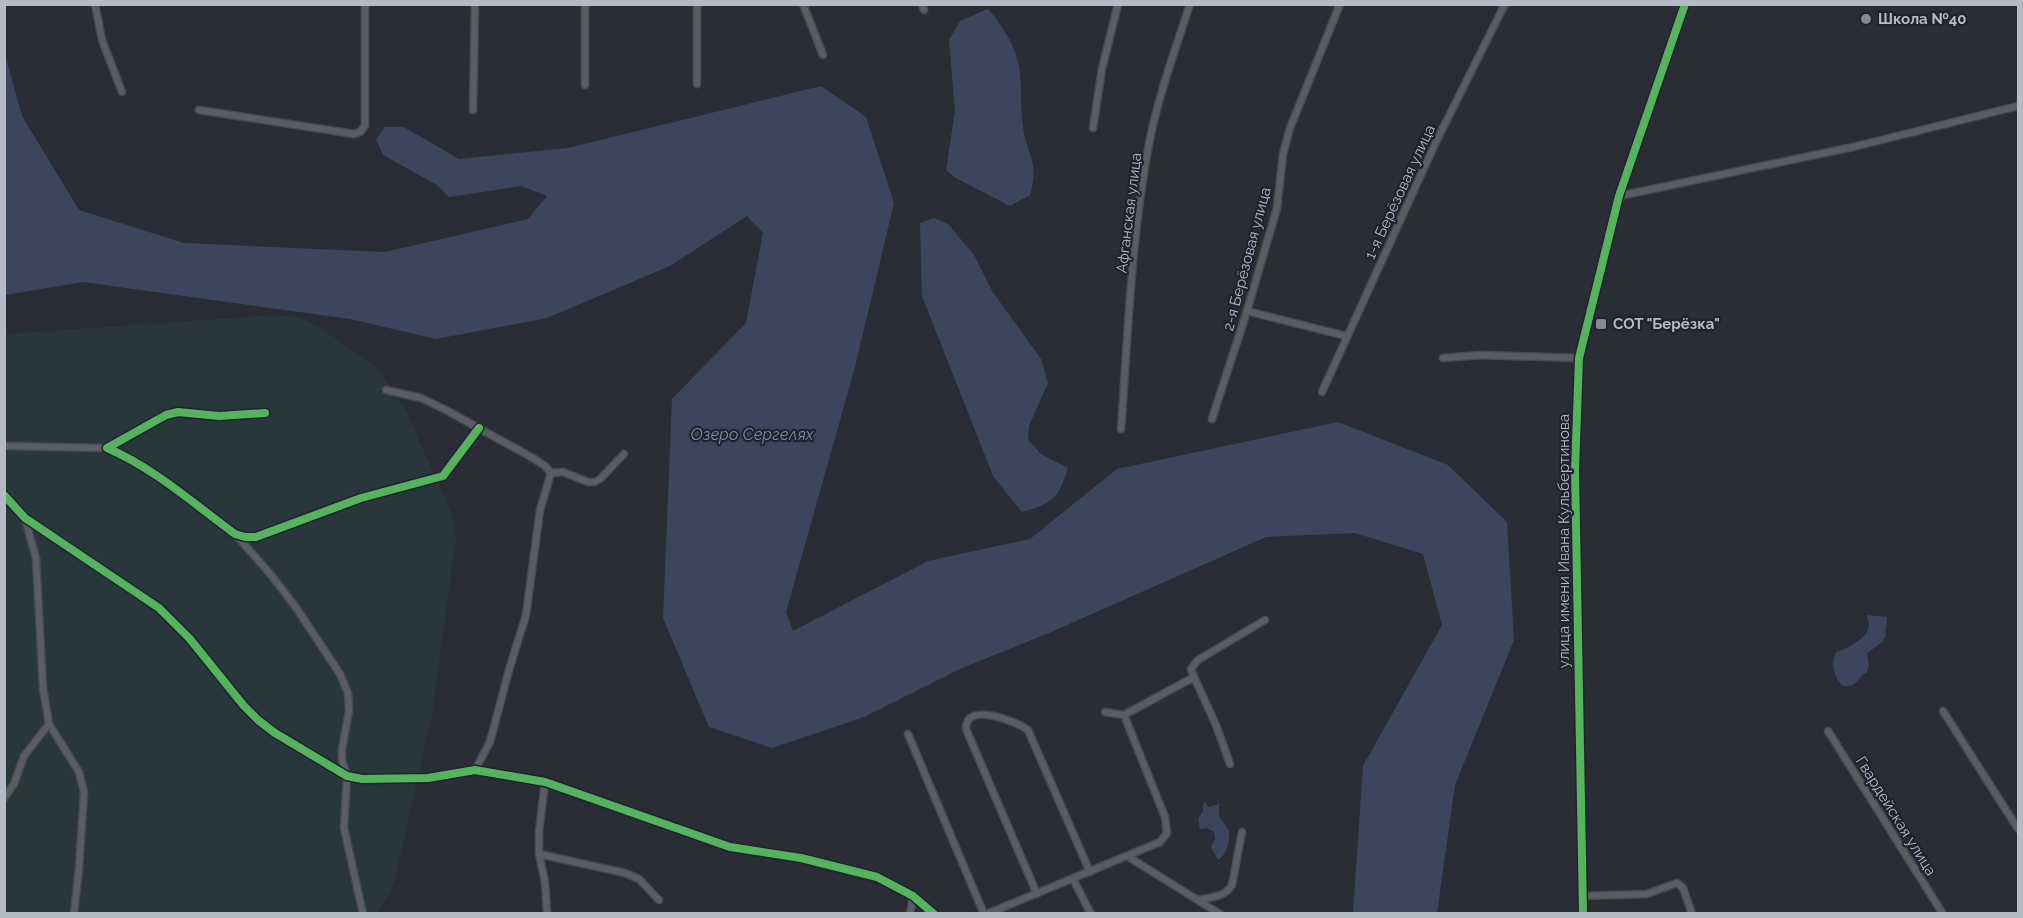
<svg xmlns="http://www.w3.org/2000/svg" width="2023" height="918" font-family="Raleway,sans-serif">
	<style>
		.green { fill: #28373b }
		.water { fill: #3b465d }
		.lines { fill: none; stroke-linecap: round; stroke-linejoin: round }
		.minor-casing { stroke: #484a4f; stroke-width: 9 }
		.minor { stroke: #5a5d63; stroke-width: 6 }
		.cycleway-casing { stroke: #1e242f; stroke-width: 11 }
		.cycleway { stroke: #56b35d; stroke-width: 8 }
		.poi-dot { fill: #848993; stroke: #1e242f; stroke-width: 2 }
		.labels { text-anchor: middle; stroke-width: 4.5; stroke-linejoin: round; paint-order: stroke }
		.poi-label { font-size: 15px; font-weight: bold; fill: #b4bac6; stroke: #1e242f; text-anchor: start }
		.street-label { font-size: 15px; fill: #b4bac6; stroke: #1e242f }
		.water-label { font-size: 16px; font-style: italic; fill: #7f8eaa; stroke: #1e242f }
	</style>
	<rect width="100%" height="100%" fill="#2a2d35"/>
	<path class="green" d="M 272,315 L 298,317 L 319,327 L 374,365 L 403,404 L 452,514 L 456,537 L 432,715 L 394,884 L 378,913 L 5,914 L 5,334 Z"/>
	<g class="water">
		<path d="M 988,9 C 1002,25 1015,45 1019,66 C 1022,86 1020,107 1023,127 C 1027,156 1040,163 1030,195 L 1010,206 L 954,177 L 946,170 L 955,111 L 949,40 L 960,21 Z"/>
		<path d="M 4,51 L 22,116 L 79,210 L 184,243 L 385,252 L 528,219 L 547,196 L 521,186 L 449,197 L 437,185 L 383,155 L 376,139 L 385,127 L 404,127 L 459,159 L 568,148 L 821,86 L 866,117 L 894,203 L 855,367 L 786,612 L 793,631 L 928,561 L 1030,539 L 1117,469 L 1338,422 L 1448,465 L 1507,522 L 1514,640 L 1455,785 L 1437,913 L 1353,913 L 1363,766 L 1442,625 L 1423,554 L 1355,533 L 1266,537 L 1049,633 L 962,668 L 864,717 L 772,748 L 709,727 L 663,618 L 672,399 L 746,323 L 763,233 L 747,216 L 670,266 L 547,318 L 436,339 L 350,319 L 83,282 L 5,295 Z"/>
		<path d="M 934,218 L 948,224 L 974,255 L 992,291 L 1041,359 L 1048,383 L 1029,426 L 1028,440 L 1041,454 L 1068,468 C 1059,498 1052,504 1022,512 L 993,476 L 922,296 L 920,223 Z"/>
		<path d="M 1867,615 L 1887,617 C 1888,624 1884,629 1886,636 L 1881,643 L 1867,653 L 1869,665 L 1867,672 C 1855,678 1861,686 1843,686 C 1834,678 1831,663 1836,652 C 1847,649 1870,637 1869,624 C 1869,621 1867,618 1867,615 Z"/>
		<path d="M 1205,802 L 1208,807 L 1217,805 L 1219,803 L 1219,817 L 1229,830 C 1230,841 1227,855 1218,860 L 1211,847 L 1215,839 L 1214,832 L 1207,828 L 1200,829 L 1198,819 L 1203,811 L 1203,804 Z"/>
	</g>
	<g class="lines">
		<defs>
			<g id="minor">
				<path d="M 95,4 L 102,40 L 122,92"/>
				<path d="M 697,4 L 697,84"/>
				<path d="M 803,4 L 823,55"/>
				<path d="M 922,4 L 924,10"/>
				<path d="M 585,85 L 585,4"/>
				<path d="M 199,110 L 354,134 L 360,132 L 365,126 L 365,4"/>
				<path d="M 473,110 L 475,4"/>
				<path d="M 1093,128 L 1102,69 L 1118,4"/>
				<path d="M 1619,196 L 1853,147 L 2018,106"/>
				<path d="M 1247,311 L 1346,336"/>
				<path d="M 1443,358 L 1481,355 L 1579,358"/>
				<path d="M 386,390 L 421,398 L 444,409 L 533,458 L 545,466 L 551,473 L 540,510 L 526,615 L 509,670 L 490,742 L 475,770"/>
				<path d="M 1322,392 L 1435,144 L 1505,4"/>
				<path d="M 265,413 L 219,416 L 178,412 L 166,415 L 107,448 C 154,468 194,504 235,534 L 245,537 L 256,537 L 361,498 L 443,476 L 479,428"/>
				<path d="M 1212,419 L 1247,311 L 1277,208 L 1283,154 L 1290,128 L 1340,4"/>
				<path d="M 1121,429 C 1128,335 1131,238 1149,144 C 1158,96 1175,51 1190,4"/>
				<path d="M 4,446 L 107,448"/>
				<path d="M 551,473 L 563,472 L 588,482 L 595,482 L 600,479 L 624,454"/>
				<path d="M 4,495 L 25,518 L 159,608 L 190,639 L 244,706 L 258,720 L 275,733 L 347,776 L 362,779 L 428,778 L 475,770 L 545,782 L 730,847 L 801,858 L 877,877 L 913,896 L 934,914"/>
				<path d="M 25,519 L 36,558 L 43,688 L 49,724 L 79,772 L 84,792 L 79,868 L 74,914"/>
				<path d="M 236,535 L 272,576 L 297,609 L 340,674 L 348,693 L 349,711 L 342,749 L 342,760 L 347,776 L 344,828 L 363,914"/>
				<path d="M 1194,677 L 1191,669 L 1198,660 L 1265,620"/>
				<path d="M 1943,711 L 2018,829"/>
				<path d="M 1124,715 L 1194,677 L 1216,725 L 1230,764"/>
				<path d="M 1828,731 L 1943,914"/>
				<path d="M 908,734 L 984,914"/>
				<path d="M 545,782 L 539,832 L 539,854 L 545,882 L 547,914"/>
				<path d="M 4,798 L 14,784 L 24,756 L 49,724"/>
				<path d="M 539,854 L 625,873 L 639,879 L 659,900"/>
				<path d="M 1127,856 L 1220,914"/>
				<path d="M 1073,879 L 1091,914"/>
				<path d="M 1037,894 L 966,729 C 965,701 1016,721 1028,730 L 1090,872"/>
				<path d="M 1582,896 L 1647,894 L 1677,883 L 1683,888 L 1692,914"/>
				<path d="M 1199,900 C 1212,897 1225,897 1232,885 L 1242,832"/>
				<path d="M 910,914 L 913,896"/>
				<path d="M 987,914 L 1160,842 L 1167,833 L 1165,817 L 1124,715 L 1105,712"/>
				<path d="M 1583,914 L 1575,470 L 1579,358 L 1619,196 L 1685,4"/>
			</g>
		</defs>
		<use href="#minor" class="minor-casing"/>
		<use href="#minor" class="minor"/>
		<defs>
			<g id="cycleway">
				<path d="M 265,413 L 219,416 L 178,412 L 166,415 L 107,448 C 154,468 194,504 235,534 L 245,537 L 256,537 L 361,498 L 443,476 L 479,428"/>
				<path d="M 4,495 L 25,518 L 159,608 L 190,639 L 244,706 L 258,720 L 275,733 L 347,776 L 362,779 L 428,778 L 475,770 L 545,782 L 730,847 L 801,858 L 877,877 L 913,896 L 934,914"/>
				<path d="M 1583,914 L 1575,470 L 1579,358 L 1619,196 L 1685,4"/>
			</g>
		</defs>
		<use href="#cycleway" class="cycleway-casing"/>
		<use href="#cycleway" class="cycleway"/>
	</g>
	<g class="poi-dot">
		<circle cx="1866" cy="19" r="6"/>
		<rect x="1595" y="318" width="12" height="12" rx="3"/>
	</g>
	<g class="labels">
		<g class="poi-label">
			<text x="1878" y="24">Школа №40</text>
			<text x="1613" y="329">СОТ "Берёзка"</text>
		</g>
		<g class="street-label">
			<text transform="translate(1400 192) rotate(-65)" y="5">1-я Берёзовая улица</text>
			<text transform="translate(1129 213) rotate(-83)" y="5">Афганская улица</text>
			<text transform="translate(1247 259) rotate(-75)" y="5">2-я Берёзовая улица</text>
			<text transform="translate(1564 541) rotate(-90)" y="5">улица имени Ивана Кульбертинова</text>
			<text transform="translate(1896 816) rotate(58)" y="5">Гвардейская улица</text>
		</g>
		<g class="water-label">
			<text x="752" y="440">Озеро Сергелях</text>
		</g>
	</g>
	<rect width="2023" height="918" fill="none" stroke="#b4bac6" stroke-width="12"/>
</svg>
